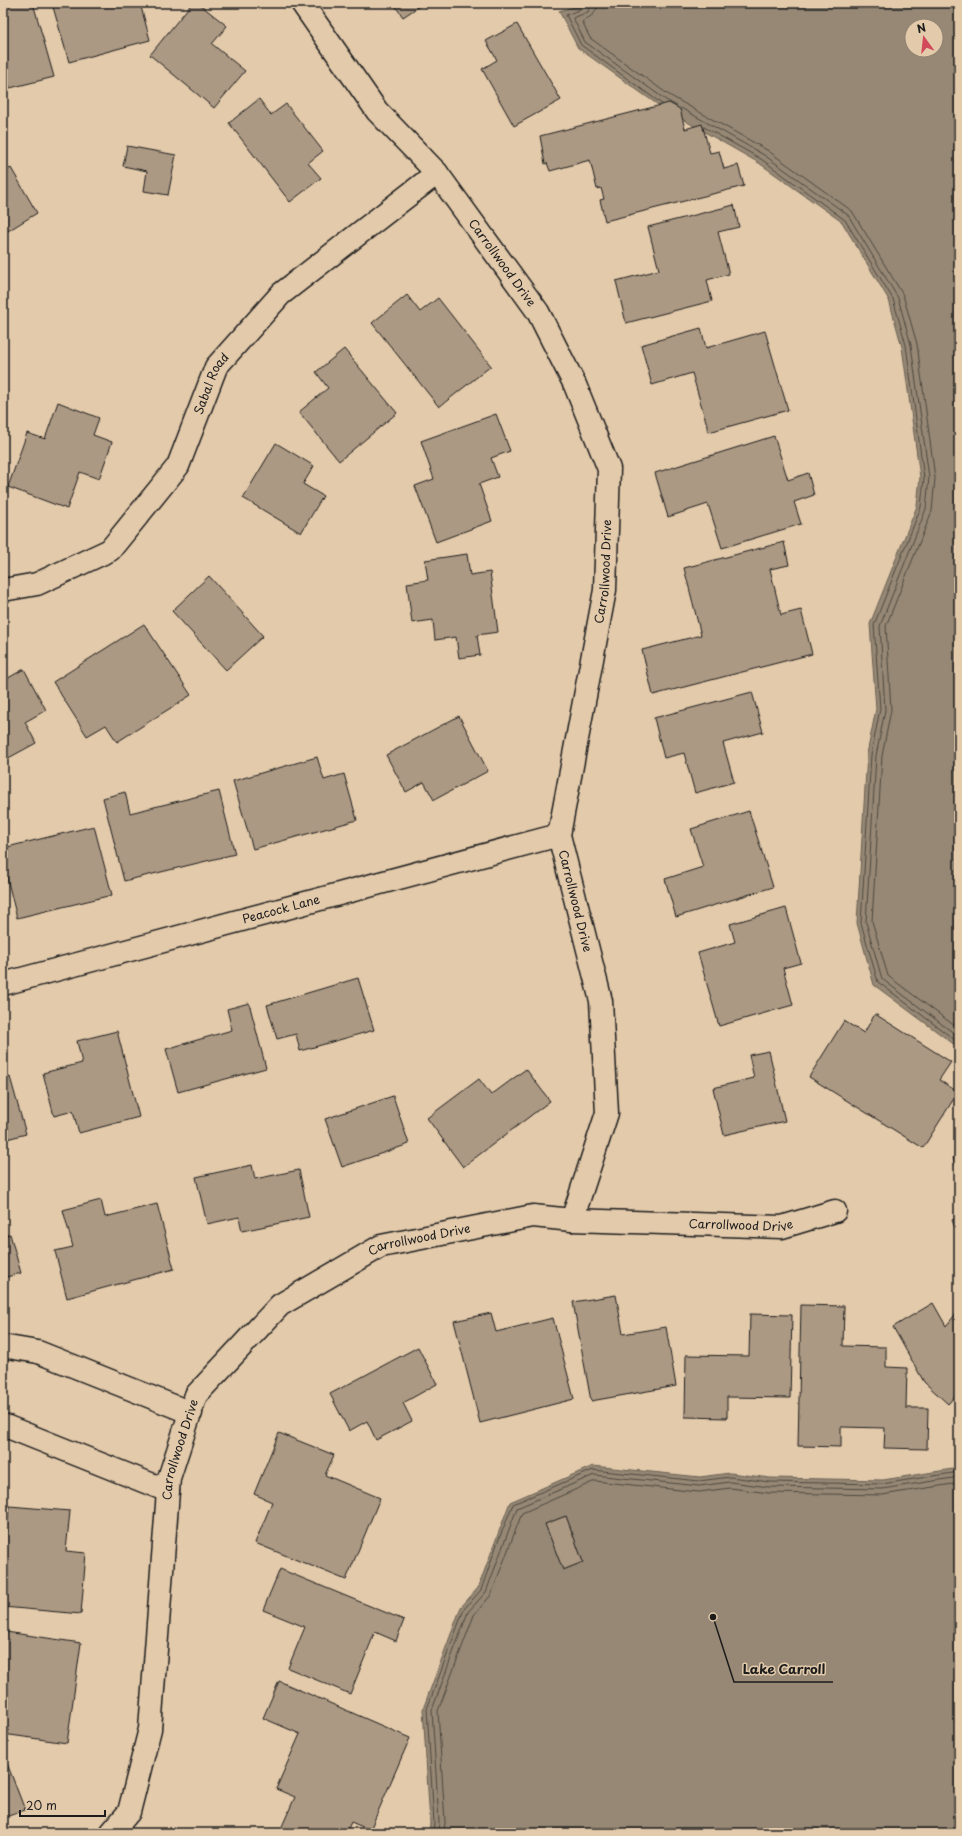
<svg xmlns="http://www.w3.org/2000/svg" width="962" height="1836" font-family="'Playpen Sans',sans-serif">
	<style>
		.water { fill: #968874; stroke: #655d51; fill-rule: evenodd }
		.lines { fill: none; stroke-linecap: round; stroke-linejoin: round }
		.shore { stroke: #4d473f; stroke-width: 1 }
		.building { fill: #ac9983; stroke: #1c1c1c }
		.minor-casing { stroke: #1c1c1c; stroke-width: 25 }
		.minor { stroke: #e3caab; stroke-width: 22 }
		.labels { text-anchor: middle; stroke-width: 3; stroke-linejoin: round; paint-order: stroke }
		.street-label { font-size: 12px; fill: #1c1c1c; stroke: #e3caab }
		.leader { fill: none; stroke: #1c1c1c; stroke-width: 1.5 }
		.callout-dot { fill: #1c1c1c; stroke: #e3caab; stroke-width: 1.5 }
		.callout-label { font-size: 13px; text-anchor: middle; font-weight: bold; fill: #1c1c1c; stroke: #e3caab; stroke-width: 3; stroke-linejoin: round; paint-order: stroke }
	</style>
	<rect width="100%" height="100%" fill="#e3caab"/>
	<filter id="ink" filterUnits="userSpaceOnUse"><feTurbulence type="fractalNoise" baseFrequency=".025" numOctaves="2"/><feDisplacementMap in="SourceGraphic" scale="8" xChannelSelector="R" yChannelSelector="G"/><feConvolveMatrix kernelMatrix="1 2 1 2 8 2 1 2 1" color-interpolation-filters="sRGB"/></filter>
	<g filter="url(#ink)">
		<g class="water">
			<path d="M 589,3 L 959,3 L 959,1048 L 874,985 L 857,923 L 867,754 L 876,709 L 870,624 L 917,506 L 920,477 L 902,347 L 889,300 L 842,222 L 759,163 L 661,107 L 578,48 L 559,11 ZM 912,26 L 936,26 L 936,50 L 912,50 Z"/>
			<path d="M 593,1466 L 700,1477 L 730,1473 L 770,1478 L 883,1480 L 959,1468 L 959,1833 L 429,1833 L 430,1823 L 423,1709 L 461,1607 L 478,1588 L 510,1502 Z"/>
		</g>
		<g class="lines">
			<g class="shore">
				<path d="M 587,3 L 584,8 L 566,15 L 581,45 L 662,104"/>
				<path d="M 592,3 L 588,12 L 573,18 L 585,42 L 666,100 L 677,106"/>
				<path d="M 598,3 C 597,15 590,16 582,22 L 590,38 L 669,95 L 767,150 L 852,211 L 903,295 L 917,344 L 935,478 L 932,511 L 886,626 L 891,710 L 882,756 L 872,921 L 888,976 L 959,1029"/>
				<path d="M 681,108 L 764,155 L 848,215 L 898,298 L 911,345 L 929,477 L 926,509 L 880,626 L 885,710 L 876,756 L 866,922 L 882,979 L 959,1037"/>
				<path d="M 704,127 L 761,159 L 845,220 L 893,299 L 906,345 L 924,478 L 921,507 L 874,625 L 880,709 L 871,755 L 861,923 L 878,982 L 959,1043"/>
				<path d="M 433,1833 L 434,1822 L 427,1709 L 464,1609 L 481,1590 L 497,1544 L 513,1504 L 593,1470 L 699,1481 L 730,1477 L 770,1482 L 882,1484 L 959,1472"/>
				<path d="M 438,1833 L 439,1822 L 432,1710 L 468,1612 L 486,1592 L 517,1508 L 594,1475 L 699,1486 L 730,1482 L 769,1487 L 882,1489 L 959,1477"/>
				<path d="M 444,1833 L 445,1822 L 438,1711 L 474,1615 L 491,1595 L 522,1513 L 595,1481 L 699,1492 L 730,1488 L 769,1493 L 882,1495 L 959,1483"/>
			</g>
		</g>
		<g class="building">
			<path d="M 12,3 L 33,3 L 54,77 L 10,88 L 3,69 L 3,6 Z"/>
			<path d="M 69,3 L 140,3 L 150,40 L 69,62 L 53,7 Z"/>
			<path d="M 192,3 L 198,3 L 227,26 L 212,44 L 245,71 L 214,108 L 150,55 Z"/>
			<path d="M 393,3 L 424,3 L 403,17 Z"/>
			<path d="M 517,24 L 561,100 L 514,126 L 482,69 L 497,60 L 486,41 Z"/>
			<path d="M 259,99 L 271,115 L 286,104 L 323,151 L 308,163 L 321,178 L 290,202 L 229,123 Z"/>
			<path d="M 669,103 L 680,109 L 685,129 L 702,124 L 710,153 L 719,151 L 724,169 L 738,165 L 744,186 L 605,221 L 600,200 L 604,199 L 601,188 L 597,189 L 590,160 L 550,171 L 547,163 L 545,164 L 540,136 Z"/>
			<path d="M 127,146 L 176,155 L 168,195 L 144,191 L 147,171 L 123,166 Z"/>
			<path d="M 11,168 L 37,213 L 3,234 L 3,172 Z"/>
			<path d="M 734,205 L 739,227 L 718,232 L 729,274 L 707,280 L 712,301 L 626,323 L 616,281 L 659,270 L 648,227 Z"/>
			<path d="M 407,295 L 420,312 L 438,298 L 491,366 L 439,407 L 372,323 Z"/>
			<path d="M 701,328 L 706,348 L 765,331 L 788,410 L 709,432 L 692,373 L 652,385 L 641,345 Z"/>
			<path d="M 344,349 L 397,413 L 339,461 L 299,412 L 328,388 L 316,372 Z"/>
			<path d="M 58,402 L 99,418 L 93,435 L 112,442 L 99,479 L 80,472 L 67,509 L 8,487 L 27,433 L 45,439 Z"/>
			<path d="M 496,414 L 510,451 L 491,458 L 498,477 L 479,484 L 492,521 L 436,542 L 415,486 L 434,479 L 421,441 Z"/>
			<path d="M 774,436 L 788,480 L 808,473 L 814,495 L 794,502 L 801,524 L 722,548 L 708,504 L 668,517 L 655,473 Z"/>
			<path d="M 276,443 L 314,466 L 303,484 L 323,496 L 301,533 L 243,498 Z"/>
			<path d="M 784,542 L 789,565 L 770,569 L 781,615 L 801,610 L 812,654 L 653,695 L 642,650 L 701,635 L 684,568 Z"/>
			<path d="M 467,554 L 470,575 L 490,572 L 498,632 L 477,635 L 480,655 L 459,658 L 456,637 L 435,640 L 433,620 L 412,623 L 407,583 L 428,580 L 425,560 Z"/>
			<path d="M 209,576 L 263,636 L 226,670 L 172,611 Z"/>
			<path d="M 144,624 L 191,695 L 117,742 L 106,725 L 87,736 L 53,682 Z"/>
			<path d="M 24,669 L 46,710 L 25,722 L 36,743 L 3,761 L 3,681 Z"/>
			<path d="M 752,692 L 763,732 L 723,743 L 734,782 L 695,793 L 684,753 L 664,758 L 654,718 Z"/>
			<path d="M 459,716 L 488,771 L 434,800 L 424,782 L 406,792 L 386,755 Z"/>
			<path d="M 317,757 L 324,780 L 344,774 L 357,820 L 253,849 L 233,781 Z"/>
			<path d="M 219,791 L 235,854 L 124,881 L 103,798 L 125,792 L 130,813 Z"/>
			<path d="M 749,811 L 773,887 L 676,917 L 665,879 L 703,867 L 691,829 Z"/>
			<path d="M 94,826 L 112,895 L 17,918 L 3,862 L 3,848 Z"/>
			<path d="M 786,908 L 801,963 L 783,968 L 793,1005 L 719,1026 L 698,953 L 735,942 L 730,924 Z"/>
			<path d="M 358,978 L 374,1030 L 300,1051 L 296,1034 L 277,1039 L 267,1005 Z"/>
			<path d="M 249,1003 L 266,1068 L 178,1092 L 166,1049 L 232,1030 L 227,1009 Z"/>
			<path d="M 875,1014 L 951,1062 L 939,1080 L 958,1092 L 923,1148 L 809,1077 L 844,1021 L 864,1033 Z"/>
			<path d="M 117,1031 L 139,1117 L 79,1133 L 73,1111 L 54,1116 L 43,1073 L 82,1063 L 77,1041 Z"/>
			<path d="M 769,1051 L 785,1121 L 724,1135 L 713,1088 L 754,1078 L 749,1055 Z"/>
			<path d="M 526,1069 L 550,1101 L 463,1167 L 427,1118 L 479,1079 L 491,1095 Z"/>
			<path d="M 10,1077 L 26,1134 L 3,1140 L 3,1079 Z"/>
			<path d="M 393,1096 L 409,1144 L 342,1167 L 325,1119 Z"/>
			<path d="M 959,1155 L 959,1175 L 953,1158 Z"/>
			<path d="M 252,1165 L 255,1179 L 299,1170 L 309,1217 L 242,1231 L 239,1217 L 207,1224 L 196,1177 Z"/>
			<path d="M 101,1200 L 105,1217 L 157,1204 L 174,1269 L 67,1298 L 55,1251 L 73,1247 L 63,1210 Z"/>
			<path d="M 959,1217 L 959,1238 L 952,1220 Z"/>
			<path d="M 10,1234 L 21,1273 L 3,1278 L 3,1236 Z"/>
			<path d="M 616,1295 L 623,1334 L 666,1327 L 676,1386 L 591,1401 L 573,1302 Z"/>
			<path d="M 933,1303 L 946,1326 L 959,1310 L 959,1392 L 948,1404 L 924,1382 L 893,1327 Z"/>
			<path d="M 801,1305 L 844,1306 L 843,1346 L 886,1347 L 886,1367 L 907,1368 L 906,1408 L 928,1408 L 927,1449 L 884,1448 L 885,1428 L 841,1427 L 841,1447 L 798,1446 Z"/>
			<path d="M 491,1313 L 496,1332 L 553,1318 L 574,1399 L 480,1423 L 454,1321 Z"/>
			<path d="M 750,1314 L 792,1315 L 790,1398 L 727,1397 L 727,1418 L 685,1417 L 686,1355 L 749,1356 Z"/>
			<path d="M 418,1347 L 437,1384 L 403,1403 L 412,1421 L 376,1440 L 367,1421 L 349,1431 L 330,1394 Z"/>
			<path d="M 279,1433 L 334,1455 L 325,1475 L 380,1498 L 346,1580 L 255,1543 L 272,1502 L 254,1494 Z"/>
			<path d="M 9,1506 L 70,1511 L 66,1551 L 86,1553 L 81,1614 L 3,1607 L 3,1565 Z"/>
			<path d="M 566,1516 L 583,1562 L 563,1570 L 545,1524 Z"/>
			<path d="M 280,1569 L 404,1620 L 396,1641 L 375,1632 L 350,1694 L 288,1668 L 305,1627 L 263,1610 Z"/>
			<path d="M 6,1632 L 81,1643 L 67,1743 L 3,1734 L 3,1652 Z"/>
			<path d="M 279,1681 L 410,1738 L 370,1830 L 351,1822 L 346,1833 L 279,1833 L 295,1797 L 276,1789 L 300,1734 L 263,1718 Z"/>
			<path d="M 3,1753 L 25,1810 L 3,1818 Z"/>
		</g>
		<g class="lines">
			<defs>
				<g id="minor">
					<path id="s1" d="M 3,590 L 37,584 L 110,550 L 178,466 L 216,367 L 281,294 L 437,173"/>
					<path id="s2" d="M 3,984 L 559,835"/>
					<path id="s3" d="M 572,1220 L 782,1227 L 835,1211"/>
					<path d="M 3,1348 L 8,1347 L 38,1352 L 191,1413"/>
					<path d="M 3,1425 L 168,1491"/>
					<path id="s4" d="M 111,1833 L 129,1812 L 150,1729 L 169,1478 L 196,1395 L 280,1305 L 381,1246 L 533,1216 L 572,1220 L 607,1113 L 601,1001 L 559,835 L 605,590 L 609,469 L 575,385 L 538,312 L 437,173 L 377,111 L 302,3"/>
				</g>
			</defs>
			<use href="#minor" class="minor-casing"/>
			<use href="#minor" class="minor"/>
		</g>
	</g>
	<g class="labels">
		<g class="street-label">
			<text transform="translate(502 263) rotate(54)" y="4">Carrollwood Drive</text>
			<text dy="4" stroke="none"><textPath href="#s1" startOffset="312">Sabal Road</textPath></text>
			<text dy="4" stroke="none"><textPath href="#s4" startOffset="1550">Carrollwood Drive</textPath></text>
			<text transform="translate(575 901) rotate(76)" y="4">Carrollwood Drive</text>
			<text dy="4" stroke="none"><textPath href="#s2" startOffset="288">Peacock Lane</textPath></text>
			<text dy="4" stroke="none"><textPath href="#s3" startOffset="169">Carrollwood Drive</textPath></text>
			<text dy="4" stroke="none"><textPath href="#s4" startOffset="731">Carrollwood Drive</textPath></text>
			<text dy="4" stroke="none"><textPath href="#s4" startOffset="395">Carrollwood Drive</textPath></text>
		</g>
	</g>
	<path class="leader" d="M713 1617L734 1682H833"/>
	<circle class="callout-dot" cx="713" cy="1617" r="4"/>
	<g class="callout-label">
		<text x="784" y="1674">Lake Carroll</text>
	</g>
	<rect width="962" height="1836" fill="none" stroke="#e3caab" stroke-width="16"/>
	<rect x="8" y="8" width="946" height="1820" fill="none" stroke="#1c1c1c" stroke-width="1.5" filter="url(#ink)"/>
	<g transform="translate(924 38) rotate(345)"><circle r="19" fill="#e3caab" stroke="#938472"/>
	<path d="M0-3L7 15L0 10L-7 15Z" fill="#d1495b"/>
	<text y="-6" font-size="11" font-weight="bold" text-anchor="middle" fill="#1c1c1c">N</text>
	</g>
	<path d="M20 1810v6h85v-6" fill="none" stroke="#1c1c1c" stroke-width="2"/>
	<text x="26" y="1810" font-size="12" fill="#1c1c1c" stroke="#e3caab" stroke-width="3" paint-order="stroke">20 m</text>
</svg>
